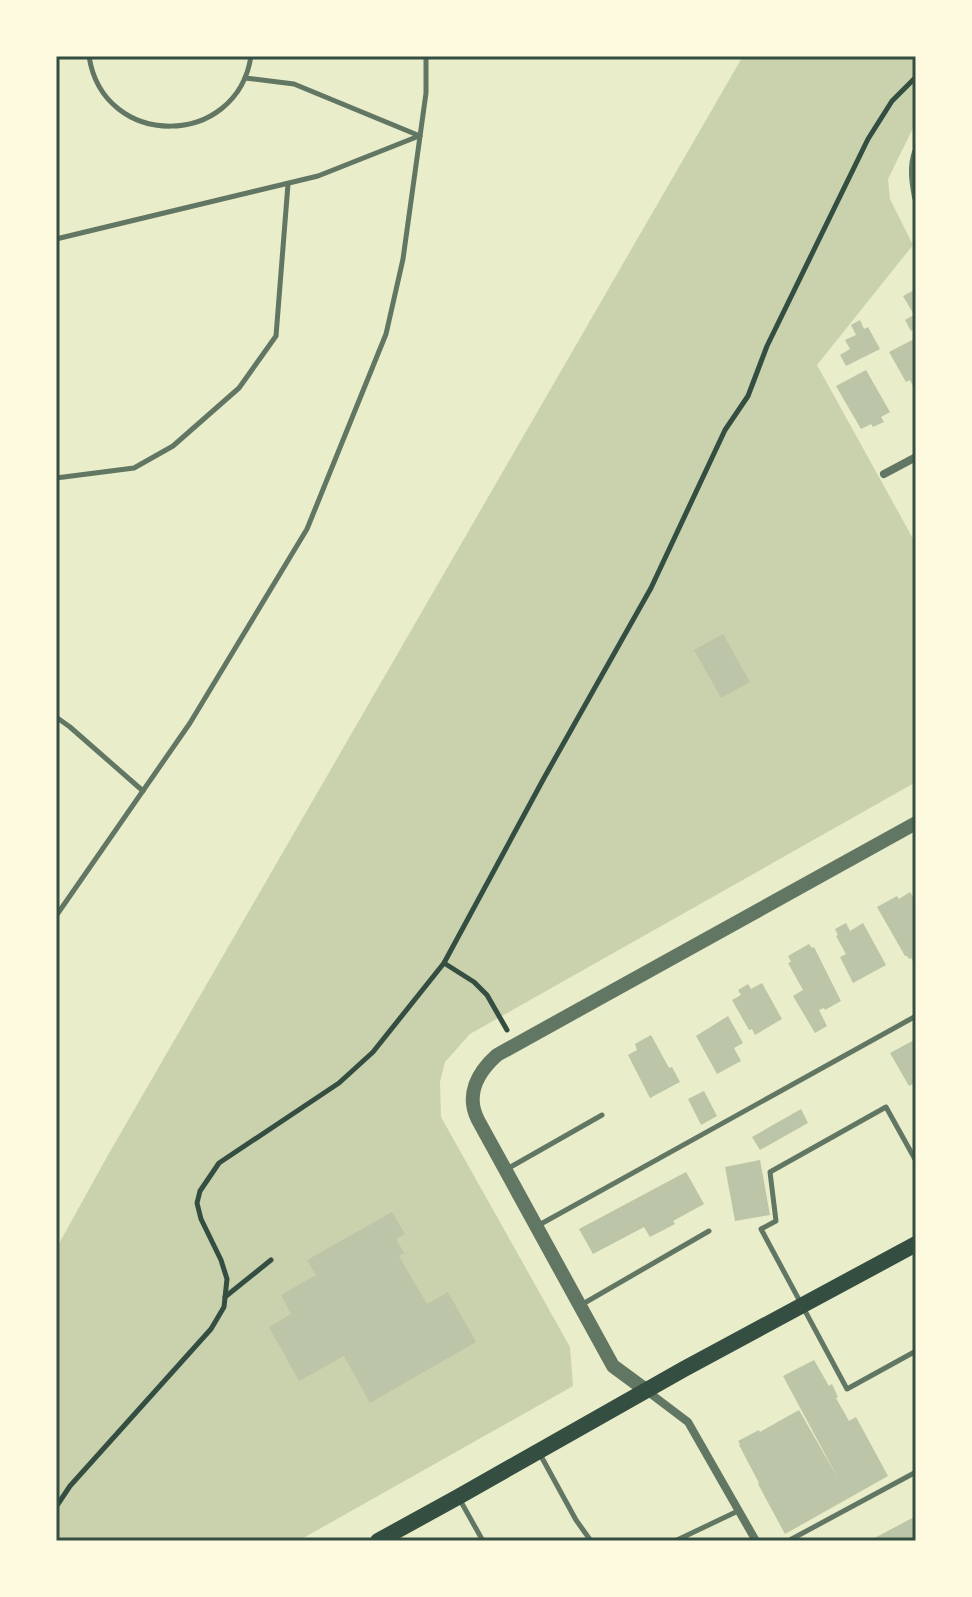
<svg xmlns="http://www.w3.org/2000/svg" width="972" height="1597" font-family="'DejaVu Sans',sans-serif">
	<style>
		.green { fill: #cad2ad }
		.building { fill: #bcc5a7 }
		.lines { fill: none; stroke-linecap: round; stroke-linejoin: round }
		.path { stroke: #344e41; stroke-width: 5 }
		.service { stroke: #617663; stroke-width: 5 }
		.minor { stroke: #617663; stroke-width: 8 }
		.tertiary { stroke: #617663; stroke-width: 14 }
		.secondary { stroke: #344e41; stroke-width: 16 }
		.neatline { fill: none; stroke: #344e41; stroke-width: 3 }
	</style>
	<rect width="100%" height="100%" fill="#e9edc9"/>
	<path class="green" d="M 743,56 L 916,56 L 916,122 L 888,179 L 890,199 L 913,245 L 817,365 L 916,544 L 916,782 L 470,1034 L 445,1062 L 440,1082 L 441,1117 L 570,1347 L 573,1386 L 298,1541 L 56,1541 L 56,1249 L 108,1155 Z"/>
	<g class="building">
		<path d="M 916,289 L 916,328 L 911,331 L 905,320 L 914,315 L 903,296 Z"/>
		<path d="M 860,320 L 864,329 L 868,327 L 880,349 L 846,366 L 840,355 L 850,349 L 845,340 L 856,335 L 851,325 Z"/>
		<path d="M 916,338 L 916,392 L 910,380 L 906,382 L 889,352 Z"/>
		<path d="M 866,370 L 890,412 L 881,417 L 884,422 L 873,427 L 871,424 L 861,429 L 836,386 Z"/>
		<path d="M 723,634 L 750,682 L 721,698 L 694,650 Z"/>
		<path d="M 910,892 L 916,902 L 916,950 L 914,951 L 916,954 L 916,967 L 911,958 L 909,959 L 907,956 L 905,956 L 877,907 L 897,896 L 899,899 Z"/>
		<path d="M 846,923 L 850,931 L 863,923 L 886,965 L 853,983 L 840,957 L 846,954 L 836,936 L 838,935 L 835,929 Z"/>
		<path d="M 809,944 L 812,948 L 814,947 L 841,1001 L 825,1010 L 824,1008 L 819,1010 L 827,1026 L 815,1033 L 793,996 L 803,990 L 788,963 L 791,962 L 788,956 Z"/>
		<path d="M 762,983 L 782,1019 L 755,1035 L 752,1029 L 749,1030 L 732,1000 L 741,995 L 738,990 L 748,984 L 751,989 Z"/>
		<path d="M 728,1016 L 743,1043 L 734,1048 L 741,1061 L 717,1074 L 696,1036 Z"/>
		<path d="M 651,1035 L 669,1068 L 672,1067 L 680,1082 L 650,1098 L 628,1055 L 637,1050 L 635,1044 Z"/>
		<path d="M 916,1039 L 916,1082 L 909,1086 L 890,1053 Z"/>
		<path d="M 704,1091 L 717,1116 L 701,1125 L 688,1099 Z"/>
		<path d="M 801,1109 L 808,1123 L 760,1150 L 752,1137 Z"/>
		<path d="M 760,1160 L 770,1215 L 735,1221 L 725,1167 Z"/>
		<path d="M 686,1172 L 704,1204 L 673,1221 L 675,1224 L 650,1237 L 644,1227 L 593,1254 L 579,1229 Z"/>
		<path d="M 392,1212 L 405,1234 L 396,1239 L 404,1253 L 399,1256 L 427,1304 L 448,1292 L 476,1342 L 370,1403 L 344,1356 L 299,1381 L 269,1327 L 291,1314 L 281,1295 L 316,1275 L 307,1260 Z"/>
		<path d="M 814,1360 L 829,1386 L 832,1384 L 838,1397 L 836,1398 L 849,1421 L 856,1417 L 888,1476 L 785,1534 L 758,1484 L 759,1483 L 739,1445 L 740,1444 L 738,1441 L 759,1430 L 760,1432 L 799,1410 L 839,1480 L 783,1376 Z"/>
		<path d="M 916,1516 L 916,1541 L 869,1541 Z"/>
	</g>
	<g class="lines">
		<g class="path">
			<path d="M 444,963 L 474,982 L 487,995 L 507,1030"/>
			<path d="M 225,1297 L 271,1260"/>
			<path d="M 56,1507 L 70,1486 L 211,1329 L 224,1307 L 227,1279 L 221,1260 L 201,1219 L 197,1203 L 200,1191 L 219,1163 L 339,1083 L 373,1052 L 444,963 L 544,778 L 651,588 L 725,430 L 748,396 L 767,346 L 868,139 L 892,101 L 916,77"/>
		</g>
		<g class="service">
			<path d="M 89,56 C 103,150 237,149 251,56"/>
			<path d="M 245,78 L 294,84 L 420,136"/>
			<path d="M 56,239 L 318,176 L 419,136"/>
			<path d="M 56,478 L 134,468 L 173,446 L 239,388 L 276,336 L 288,184"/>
			<path d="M 56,717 L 70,727 L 143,791"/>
			<path d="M 56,916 L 190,723 L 307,529 L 386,334 L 403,259 L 426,93 L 426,56"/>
			<path d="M 916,1161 L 886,1107 L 770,1172 L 776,1221 L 761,1229 L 847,1389 L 916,1351"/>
			<path d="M 507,1169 L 602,1115"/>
			<path d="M 539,1225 L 916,1016"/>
			<path d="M 581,1305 L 709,1231"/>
			<path d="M 541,1456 L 576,1520 L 591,1541"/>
			<path d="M 460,1500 L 483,1541"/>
			<path d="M 675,1541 L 738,1511"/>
			<path d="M 788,1541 L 916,1472"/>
		</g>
		<g class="minor">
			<path d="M 916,152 C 911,167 913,181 916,197"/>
			<path d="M 884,474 L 916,457"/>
			<path d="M 647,1391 L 688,1422 L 756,1541"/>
		</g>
		<path class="tertiary" d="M 647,1391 L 613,1366 L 478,1120 C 465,1095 478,1072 497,1055 L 916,823"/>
		<path class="secondary" d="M 378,1541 L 458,1497 L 684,1369 L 916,1244"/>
	</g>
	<rect width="972" height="1597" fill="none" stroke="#fefae0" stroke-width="116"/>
	<rect x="58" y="58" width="856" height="1481" class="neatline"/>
</svg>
